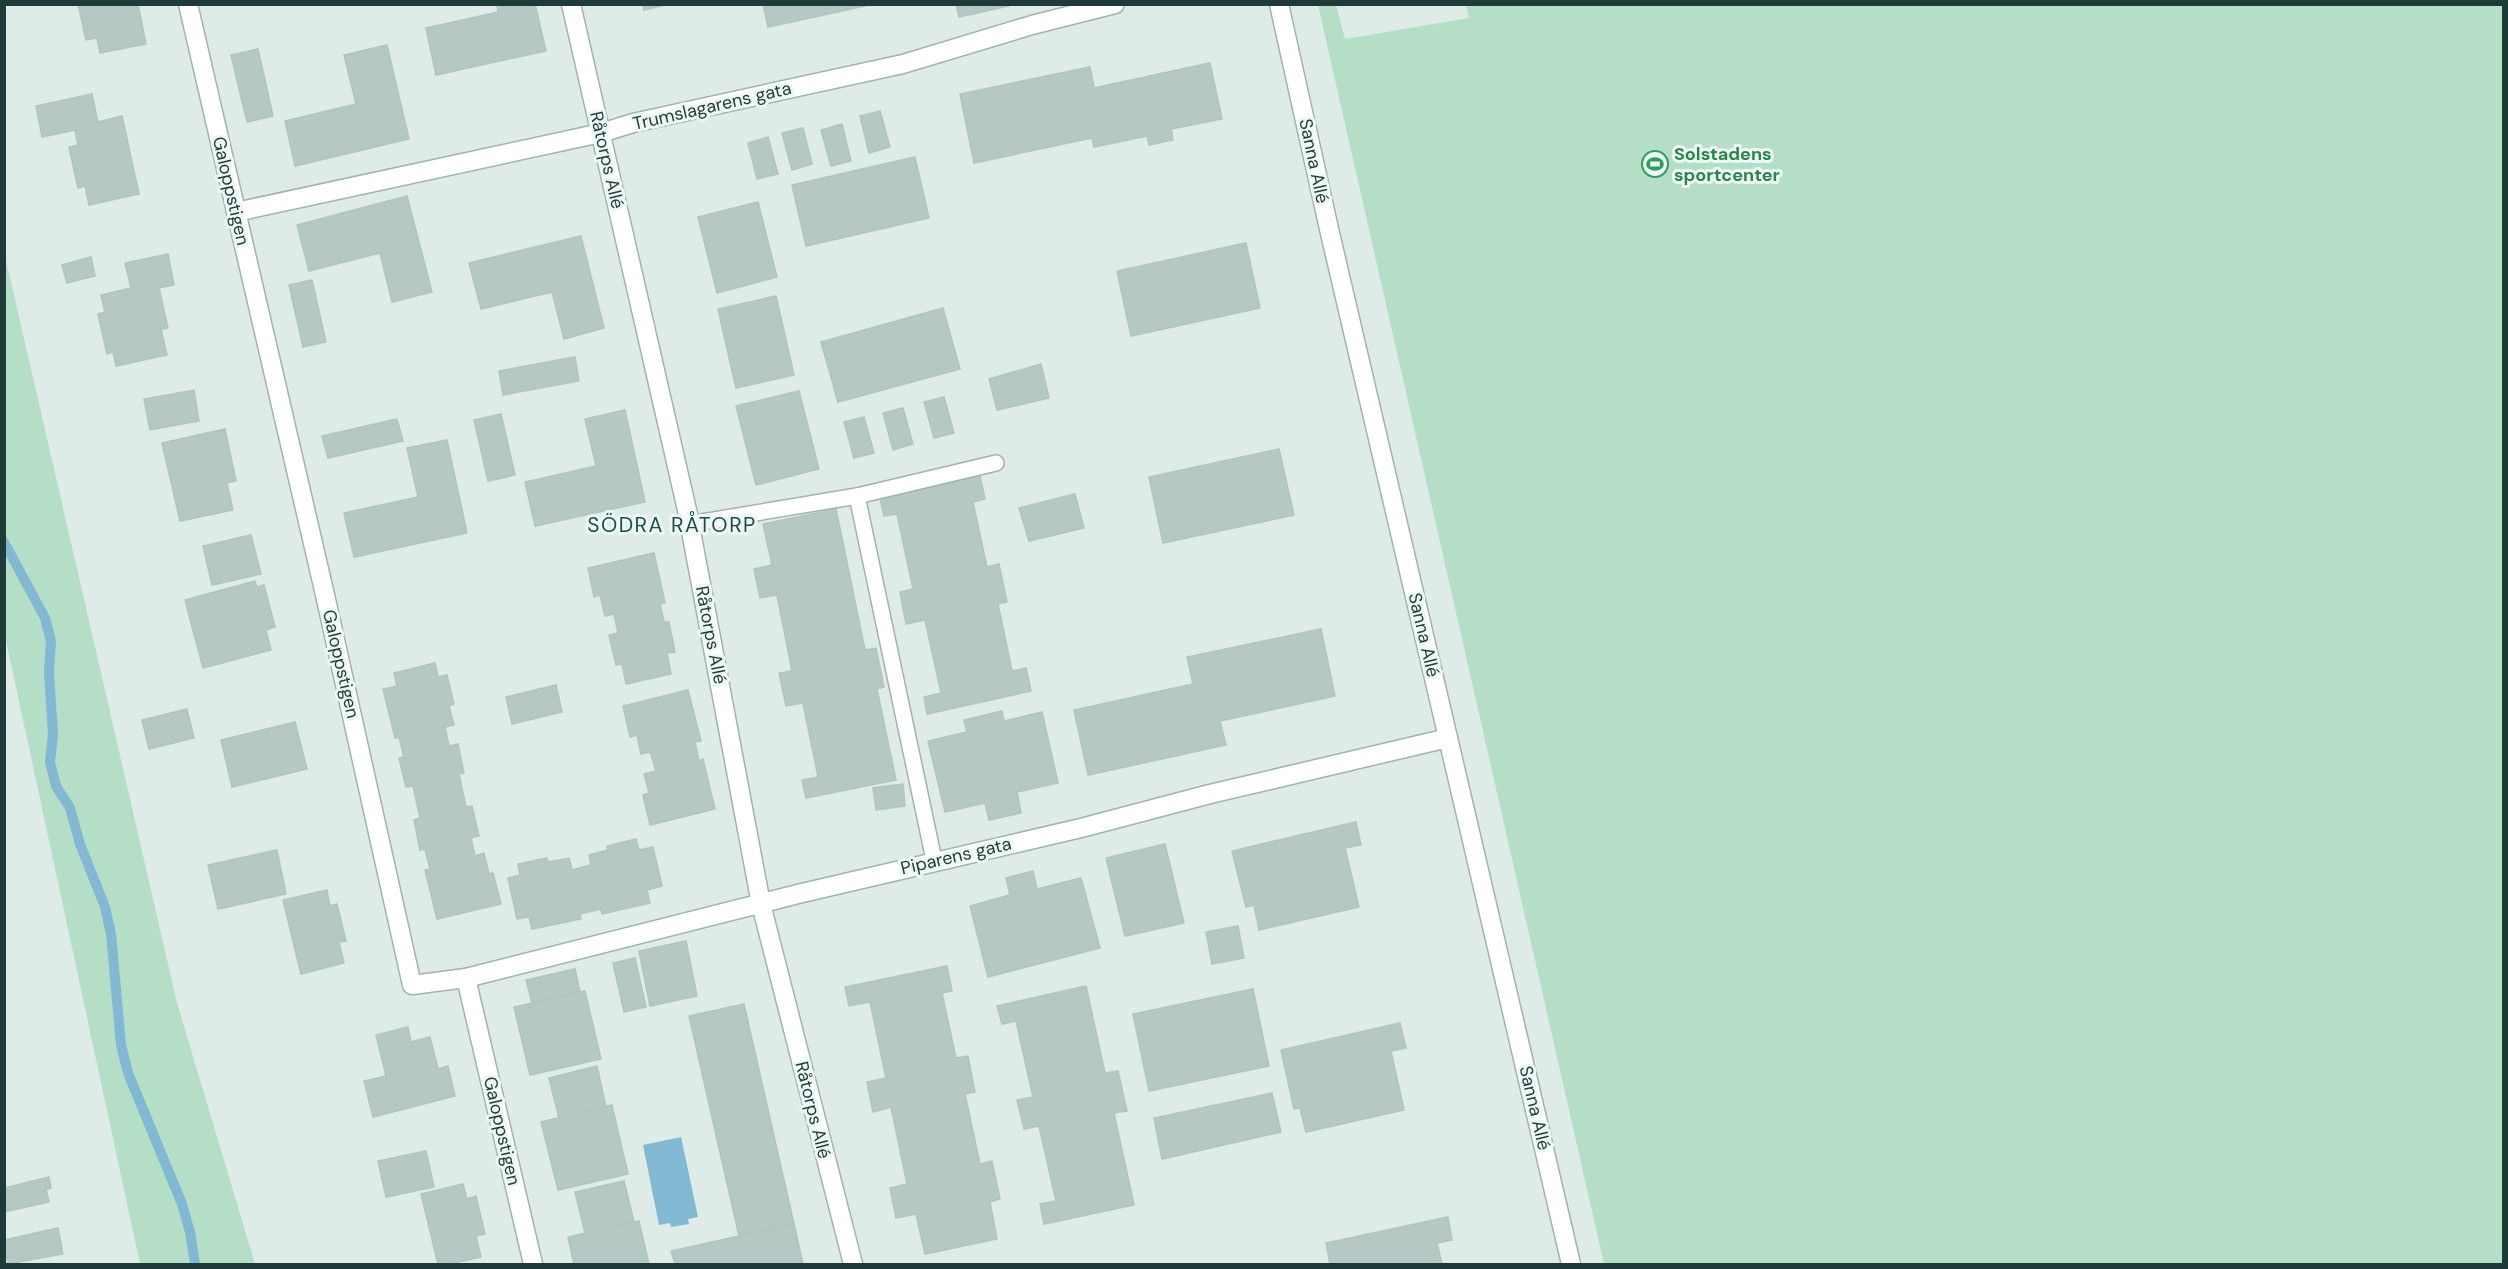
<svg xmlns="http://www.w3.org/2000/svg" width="2508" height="1269" font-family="'DM Sans',sans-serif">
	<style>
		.green { fill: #b5dec7 }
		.water { fill: #81b8d4 }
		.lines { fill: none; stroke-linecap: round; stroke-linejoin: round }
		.stream { stroke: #81b8d4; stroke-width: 10 }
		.building { fill: #b6c8c4; stroke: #b0c5c0; stroke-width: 1.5 }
		.service-casing { stroke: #a1b3af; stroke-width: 18 }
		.minor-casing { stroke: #a1b3af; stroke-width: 21 }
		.service { stroke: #fff; stroke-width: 15 }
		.minor { stroke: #fff; stroke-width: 18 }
		.labels { text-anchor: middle; stroke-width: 6; stroke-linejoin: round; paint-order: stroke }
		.street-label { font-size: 18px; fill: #1e3b39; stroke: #eef7f4 }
		.leisure-label { font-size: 18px; font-weight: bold; fill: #27864d; stroke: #eef7f4; text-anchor: start }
		.quarter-label { font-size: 21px; letter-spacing: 1.5px; fill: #194e4b; stroke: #eef7f4 }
	</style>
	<rect width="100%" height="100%" fill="#deebe7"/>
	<g class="green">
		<path d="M 1466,4 L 2503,5 L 2503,1264 L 1604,1264 L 1318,5 L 1336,5 L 1345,39 L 1469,18 Z"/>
		<path d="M 5,256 L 177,1003 L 255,1264 L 140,1264 L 5,636 Z"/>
	</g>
	<path class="water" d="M 681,1137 L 698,1217 L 688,1219 L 689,1224 L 671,1227 L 670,1223 L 659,1225 L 643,1145 Z"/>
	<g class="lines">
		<path class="stream" d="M 4,542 L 45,618 L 51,641 L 49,672 L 53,734 L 50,762 L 56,786 L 70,808 L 80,844 L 105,907 L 111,934 L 121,1045 L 128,1073 L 182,1204 L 190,1232 L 195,1264"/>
	</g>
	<g class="building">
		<path d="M 78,4 L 138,4 L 146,44 L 100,53 L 97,38 L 86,40 Z"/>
		<path d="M 497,4 L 535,4 L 546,51 L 436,75 L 426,28 L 498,12 Z"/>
		<path d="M 643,4 L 669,4 L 644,10 Z"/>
		<path d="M 763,4 L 874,4 L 768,27 Z"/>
		<path d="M 956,4 L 1009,4 L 1009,6 L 959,17 Z"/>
		<path d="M 387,45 L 409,139 L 295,166 L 285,121 L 356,104 L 344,55 Z"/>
		<path d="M 258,49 L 273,116 L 247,122 L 231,55 Z"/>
		<path d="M 1210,63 L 1222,119 L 1171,129 L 1173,140 L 1149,145 L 1147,136 L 1094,147 L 1092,138 L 974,163 L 960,94 L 1090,67 L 1094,88 Z"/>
		<path d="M 92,94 L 98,122 L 122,116 L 139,194 L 89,205 L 85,186 L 78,188 L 69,147 L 78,145 L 75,130 L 42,137 L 36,106 Z"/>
		<path d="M 880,111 L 890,147 L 869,153 L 860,116 Z"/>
		<path d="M 842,124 L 851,161 L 831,166 L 821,130 Z"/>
		<path d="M 803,128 L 812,164 L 792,170 L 782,133 Z"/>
		<path d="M 768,137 L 778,174 L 757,179 L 748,143 Z"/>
		<path d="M 915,157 L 929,218 L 806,246 L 792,185 Z"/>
		<path d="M 407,196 L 432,292 L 392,302 L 380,253 L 309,271 L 297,225 Z"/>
		<path d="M 758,202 L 777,277 L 717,293 L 698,217 Z"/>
		<path d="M 581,236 L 604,328 L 564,339 L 552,292 L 481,309 L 469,263 Z"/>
		<path d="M 1246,243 L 1260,308 L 1131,336 L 1117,271 Z"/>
		<path d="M 168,254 L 174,285 L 159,288 L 168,328 L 161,329 L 167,355 L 116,366 L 113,352 L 107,354 L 98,314 L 105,312 L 101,295 L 131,288 L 125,263 Z"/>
		<path d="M 91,257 L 95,276 L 67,283 L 62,265 Z"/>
		<path d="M 312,280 L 326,342 L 303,347 L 289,285 Z"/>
		<path d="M 776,296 L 794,375 L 736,388 L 718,309 Z"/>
		<path d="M 943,308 L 960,369 L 838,402 L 821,342 Z"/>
		<path d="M 575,357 L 579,381 L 503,395 L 499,371 Z"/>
		<path d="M 1041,364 L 1049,398 L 997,410 L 989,379 Z"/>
		<path d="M 194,390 L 199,421 L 150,430 L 144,399 Z"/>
		<path d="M 799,391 L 819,469 L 756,485 L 736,406 Z"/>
		<path d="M 944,397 L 954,433 L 934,438 L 924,402 Z"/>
		<path d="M 903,408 L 913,444 L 893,450 L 883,413 Z"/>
		<path d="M 625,410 L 645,502 L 535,526 L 525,482 L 596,466 L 585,419 Z"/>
		<path d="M 501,414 L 515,475 L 488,481 L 474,420 Z"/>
		<path d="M 864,417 L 874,453 L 854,458 L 844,422 Z"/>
		<path d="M 397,419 L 403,441 L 328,458 L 322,436 Z"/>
		<path d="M 225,429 L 236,481 L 227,483 L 233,510 L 180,521 L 162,443 Z"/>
		<path d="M 447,440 L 467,533 L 354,557 L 344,513 L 418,497 L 407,448 Z"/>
		<path d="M 1279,449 L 1294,515 L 1163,543 L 1149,477 Z"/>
		<path d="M 980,476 L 985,499 L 973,502 L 987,567 L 999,564 L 1007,602 L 998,604 L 1012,671 L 1026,668 L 1031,691 L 927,714 L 924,697 L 941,693 L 925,620 L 906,624 L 900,592 L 913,589 L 897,514 L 884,516 L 880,498 Z"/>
		<path d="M 1075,494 L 1084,528 L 1029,541 L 1019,508 Z"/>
		<path d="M 836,509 L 865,650 L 876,648 L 884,687 L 877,689 L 896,780 L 806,798 L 802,780 L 818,777 L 803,703 L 786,706 L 779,673 L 792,671 L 777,595 L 760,598 L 754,569 L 772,565 L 763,524 Z"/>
		<path d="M 251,535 L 261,574 L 212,585 L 203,546 Z"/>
		<path d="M 654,553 L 665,603 L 660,604 L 664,622 L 669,622 L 675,652 L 667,653 L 671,674 L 626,684 L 622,664 L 616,665 L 609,635 L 618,633 L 614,614 L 605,616 L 600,595 L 594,597 L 588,568 Z"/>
		<path d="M 255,581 L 257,587 L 264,585 L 275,627 L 266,630 L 271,650 L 203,668 L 185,600 Z"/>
		<path d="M 1321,629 L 1335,696 L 1220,721 L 1226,745 L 1088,775 L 1074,710 L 1193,684 L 1187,657 Z"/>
		<path d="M 435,663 L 438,677 L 447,675 L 454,704 L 449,706 L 454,725 L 445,727 L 449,746 L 458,744 L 464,773 L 459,774 L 466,807 L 472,806 L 479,836 L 471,838 L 475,856 L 484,853 L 489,874 L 493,873 L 501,904 L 437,919 L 425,870 L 430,869 L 425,849 L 420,850 L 414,820 L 420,818 L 413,786 L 406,787 L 399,758 L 404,757 L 399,737 L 395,738 L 383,689 L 397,686 L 394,673 Z"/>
		<path d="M 556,685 L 562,712 L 512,724 L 506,697 Z"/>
		<path d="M 688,690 L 701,741 L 695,742 L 699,761 L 703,759 L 715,809 L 650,825 L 643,795 L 649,793 L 644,774 L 656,771 L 650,752 L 641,754 L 637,735 L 630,737 L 623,706 Z"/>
		<path d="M 187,709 L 194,738 L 149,749 L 142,720 Z"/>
		<path d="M 1002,711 L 1004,721 L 1042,712 L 1058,783 L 1017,792 L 1021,813 L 989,820 L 985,803 L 945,812 L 928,741 L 967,732 L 964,720 Z"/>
		<path d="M 295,722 L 307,769 L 232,787 L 221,740 Z"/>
		<path d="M 903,784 L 905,806 L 876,810 L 873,788 Z"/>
		<path d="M 1356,822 L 1361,845 L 1345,848 L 1359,907 L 1259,930 L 1254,905 L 1246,907 L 1232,851 Z"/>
		<path d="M 636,839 L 639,850 L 653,847 L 662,886 L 647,890 L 650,903 L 602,914 L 601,909 L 580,914 L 581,919 L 532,929 L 529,917 L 517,919 L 508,878 L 520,875 L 518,864 L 547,858 L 548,862 L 569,858 L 572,870 L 591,865 L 589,855 L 608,850 L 607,846 Z"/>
		<path d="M 1165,844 L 1184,923 L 1125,936 L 1106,858 Z"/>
		<path d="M 277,850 L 286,894 L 218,909 L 208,865 Z"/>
		<path d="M 1033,871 L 1037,889 L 1081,878 L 1100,948 L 988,977 L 970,906 L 1010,895 L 1006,878 Z"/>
		<path d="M 327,890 L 330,906 L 337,904 L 346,941 L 339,942 L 344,963 L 301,974 L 283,900 Z"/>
		<path d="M 1238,926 L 1244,958 L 1212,964 L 1206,932 Z"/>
		<path d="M 686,941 L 697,996 L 650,1006 L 639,951 Z"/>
		<path d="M 635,958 L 646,1007 L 624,1012 L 613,963 Z"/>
		<path d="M 947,966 L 952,991 L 942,993 L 956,1058 L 968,1056 L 975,1092 L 965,1094 L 980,1164 L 992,1161 L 1000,1199 L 990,1202 L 997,1239 L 925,1254 L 916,1214 L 896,1218 L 890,1188 L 907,1184 L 891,1107 L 873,1112 L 867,1082 L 886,1078 L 870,1002 L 849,1006 L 845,987 Z"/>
		<path d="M 575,969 L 580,992 L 532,1003 L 526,980 Z"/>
		<path d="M 1086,986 L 1105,1073 L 1118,1071 L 1127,1111 L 1114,1113 L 1134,1205 L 1044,1224 L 1040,1204 L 1056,1201 L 1039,1126 L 1024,1129 L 1017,1100 L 1033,1097 L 1016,1021 L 1002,1024 L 997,1006 Z"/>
		<path d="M 1253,989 L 1269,1066 L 1149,1091 L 1133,1014 Z"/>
		<path d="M 585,991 L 601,1059 L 530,1075 L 514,1007 Z"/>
		<path d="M 744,1004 L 794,1224 L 739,1236 L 689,1016 Z"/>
		<path d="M 1400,1023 L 1406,1048 L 1391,1051 L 1404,1110 L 1306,1132 L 1300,1108 L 1294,1109 L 1281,1050 Z"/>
		<path d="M 408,1027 L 411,1042 L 430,1037 L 438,1069 L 448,1066 L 455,1096 L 373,1117 L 364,1081 L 386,1076 L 376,1035 Z"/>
		<path d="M 597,1066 L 606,1107 L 559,1118 L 549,1078 Z"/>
		<path d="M 1272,1093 L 1281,1132 L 1162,1159 L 1154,1118 Z"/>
		<path d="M 612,1105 L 628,1174 L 558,1190 L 541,1122 Z"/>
		<path d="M 426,1151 L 434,1187 L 386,1197 L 378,1161 Z"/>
		<path d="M 49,1177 L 51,1188 L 46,1190 L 49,1202 L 4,1212 L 4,1188 Z"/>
		<path d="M 624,1181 L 634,1222 L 585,1233 L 575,1192 Z"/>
		<path d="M 463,1184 L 467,1199 L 476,1196 L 485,1234 L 476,1236 L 481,1257 L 450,1264 L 438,1264 L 421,1194 Z"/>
		<path d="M 1448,1217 L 1452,1240 L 1437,1243 L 1442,1264 L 1330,1264 L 1326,1243 Z"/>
		<path d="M 639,1221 L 649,1264 L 574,1264 L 568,1237 Z"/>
		<path d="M 794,1224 L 803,1264 L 675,1264 L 671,1251 Z"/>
		<path d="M 58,1228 L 63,1254 L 8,1264 L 4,1240 Z"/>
	</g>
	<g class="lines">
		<defs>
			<g id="service">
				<path d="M 857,496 L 996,463"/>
				<path d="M 690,524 L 857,496 L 934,860"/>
			</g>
			<g id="minor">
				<path d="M 188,4 L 325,595 L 412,985 L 466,978 L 533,1264"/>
				<path d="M 571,4 L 687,510 L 761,904 L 853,1264"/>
				<path d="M 1279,4 L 1329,229 L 1571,1264"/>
				<path d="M 236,212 L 601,133 L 633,123 L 903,64 L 1032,25 L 1115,4"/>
				<path d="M 466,978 L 802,893 L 1081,828 L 1210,794 L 1448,738"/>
			</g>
		</defs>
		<use href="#service" class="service-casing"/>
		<use href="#minor" class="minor-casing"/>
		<use href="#service" class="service"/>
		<use href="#minor" class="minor"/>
	</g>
	<defs>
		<symbol id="stadium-ring" viewBox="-11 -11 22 22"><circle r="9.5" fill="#eef7f4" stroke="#2e9e5b" stroke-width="1.5"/><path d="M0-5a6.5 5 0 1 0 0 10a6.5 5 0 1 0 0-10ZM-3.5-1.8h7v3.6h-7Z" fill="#2e9e5b"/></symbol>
	</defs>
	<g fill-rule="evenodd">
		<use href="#stadium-ring" x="1640" y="149" width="30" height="30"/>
	</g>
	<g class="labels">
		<g class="street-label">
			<text transform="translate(712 106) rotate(-13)" y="6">Trumslagarens gata</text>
			<text transform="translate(607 160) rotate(77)" y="6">Råtorps Allé</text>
			<text transform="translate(1314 161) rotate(78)" y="6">Sanna Allé</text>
			<text transform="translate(231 191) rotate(77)" y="6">Galoppstigen</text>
			<text transform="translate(711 635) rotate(79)" y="6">Råtorps Allé</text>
			<text transform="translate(1424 635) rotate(77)" y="6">Sanna Allé</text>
			<text transform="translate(341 664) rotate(77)" y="6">Galoppstigen</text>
			<text transform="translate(956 856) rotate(-13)" y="6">Piparens gata</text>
			<text transform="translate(1535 1108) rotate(77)" y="6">Sanna Allé</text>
			<text transform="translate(813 1110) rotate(76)" y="6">Råtorps Allé</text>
			<text transform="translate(502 1131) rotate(77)" y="6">Galoppstigen</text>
		</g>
		<g class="leisure-label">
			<text x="1674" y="160">Solstadens<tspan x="1674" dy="21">sportcenter</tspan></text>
		</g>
		<g class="quarter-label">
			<text x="672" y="532">SÖDRA RÅTORP</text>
		</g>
	</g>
	<rect width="2508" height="1269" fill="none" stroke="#1e3b39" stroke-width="12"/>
</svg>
